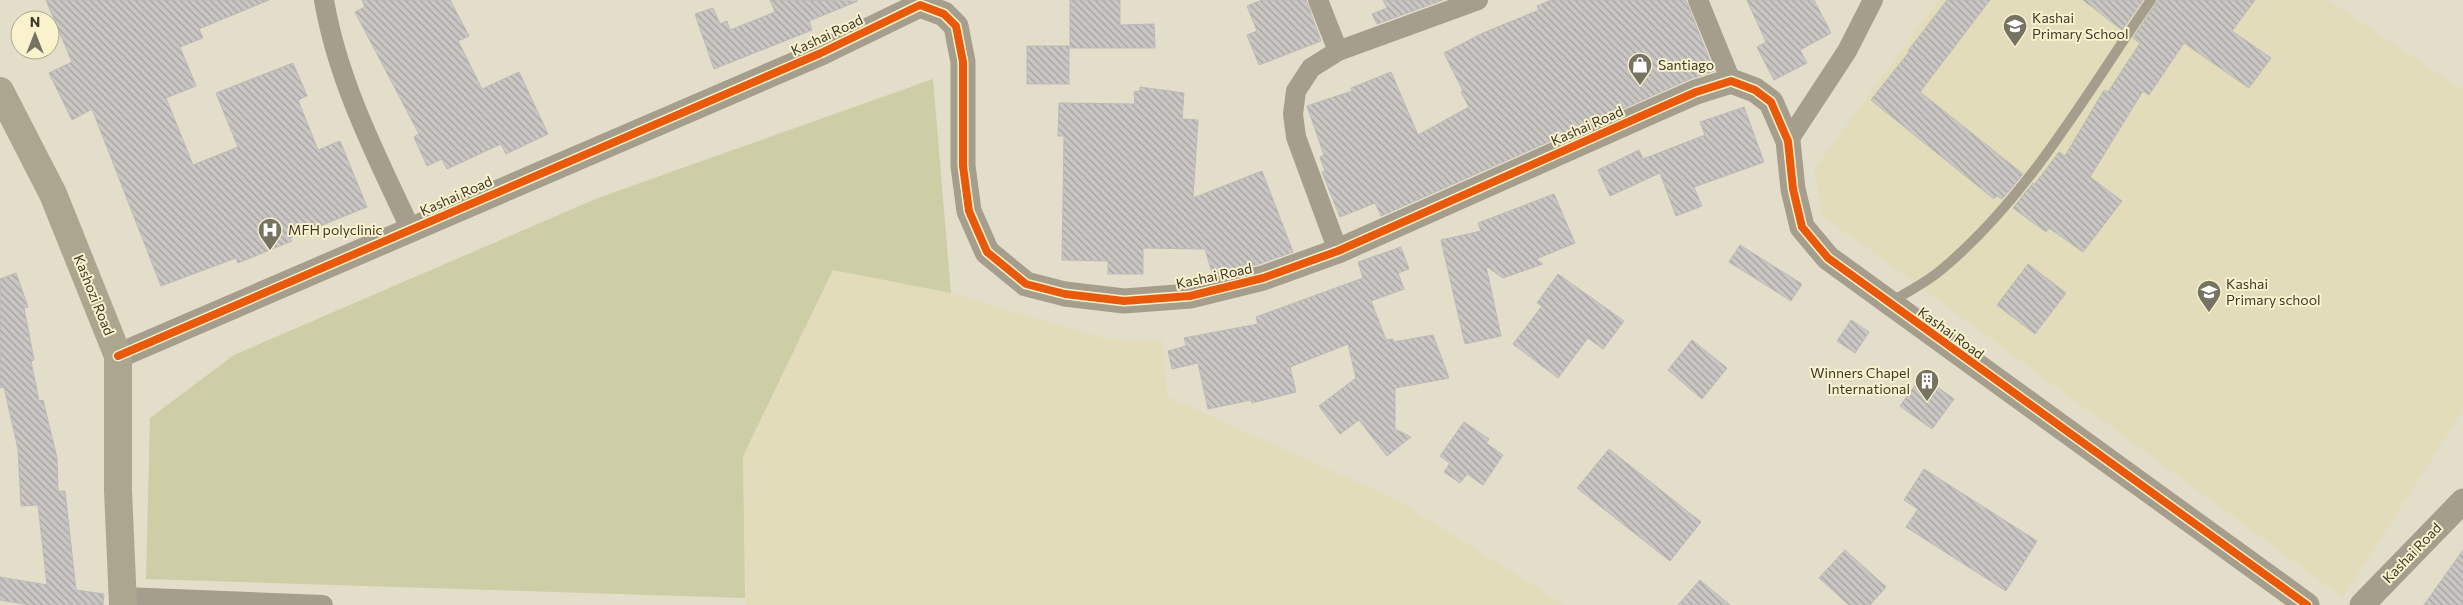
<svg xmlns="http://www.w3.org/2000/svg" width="2463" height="605" font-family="Commissioner,sans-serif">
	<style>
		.built { fill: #e3dcbb }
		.grass { fill: #cdcda6 }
		.building { fill: url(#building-back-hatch); stroke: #bcbab7 }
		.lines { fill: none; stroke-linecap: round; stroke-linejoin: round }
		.service { stroke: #a59e8d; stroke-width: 10 }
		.minor { stroke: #a59e8d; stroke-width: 20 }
		.tertiary { stroke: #a59e8d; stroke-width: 25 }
		.secondary { stroke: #aca690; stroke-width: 28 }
		.cycleway-casing { stroke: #faf2cd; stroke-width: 11 }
		.cycleway { stroke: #e8590c; stroke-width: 8 }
		.labels { text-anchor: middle; stroke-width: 4; stroke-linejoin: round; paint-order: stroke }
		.poi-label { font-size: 14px; fill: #3d3a2b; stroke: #faf2cd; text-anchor: start }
		.street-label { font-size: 14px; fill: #3d3a2b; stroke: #faf2cd }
	</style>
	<defs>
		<pattern id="building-back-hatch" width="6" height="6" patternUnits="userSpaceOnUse" patternTransform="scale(1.25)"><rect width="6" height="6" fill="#c9c6c4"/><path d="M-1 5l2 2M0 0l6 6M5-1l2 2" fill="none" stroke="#a4a29f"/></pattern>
	</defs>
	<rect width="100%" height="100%" fill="#e2deca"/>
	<g class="built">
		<path d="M 1939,0 L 2329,0 L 2463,90 L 2463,411 L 2343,597 L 1822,215 L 1814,169 Z"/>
		<path d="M 833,270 L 951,293 L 1106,339 L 1162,340 L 1168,397 L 1397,500 L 1565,605 L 746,605 L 743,456 Z"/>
	</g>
	<path class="grass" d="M 933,79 L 951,293 L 833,270 L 743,456 L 745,598 L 146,579 L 150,418 L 234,355 L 598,198 Z"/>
	<g class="building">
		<path d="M 46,0 L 269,0 L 199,29 L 203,38 L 180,47 L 196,86 L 166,98 L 193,165 L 238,147 L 216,93 L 293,63 L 307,96 L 298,100 L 318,150 L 340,141 L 367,207 L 290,238 L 292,241 L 238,263 L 236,258 L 161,286 L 92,109 L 72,120 L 49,73 L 72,62 Z"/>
		<path d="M 362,0 L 450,0 L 469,36 L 458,41 L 482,89 L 519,72 L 548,134 L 506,154 L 501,144 L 447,169 L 442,159 L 427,166 L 414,137 L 419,134 L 355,12 L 365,7 Z"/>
		<path d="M 770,0 L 858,1 L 809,21 L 812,30 L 714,69 L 695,14 L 713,8 L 720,24 L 727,21 L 730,30 L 775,12 Z"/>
		<path d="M 1070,0 L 1120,0 L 1120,25 L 1154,24 L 1155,48 L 1070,48 Z"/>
		<path d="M 1262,0 L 1306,0 L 1321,41 L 1259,65 L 1247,35 L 1257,31 L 1247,6 Z"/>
		<path d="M 1383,0 L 1443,0 L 1377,24 L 1372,14 L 1387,8 Z"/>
		<path d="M 1551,0 L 1686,0 L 1714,71 L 1690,79 L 1381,216 L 1375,203 L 1340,217 L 1322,172 L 1325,171 L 1320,157 L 1324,155 L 1307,106 L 1352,91 L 1351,88 L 1391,72 L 1418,135 L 1469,107 L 1461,92 L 1463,91 L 1444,53 L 1483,33 L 1539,10 L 1537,6 Z"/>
		<path d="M 1747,0 L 1814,0 L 1831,33 L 1800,50 L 1807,63 L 1774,80 L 1757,47 L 1766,42 Z"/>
		<path d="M 1947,0 L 1990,0 L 1920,92 L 2023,174 L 2002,199 L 1997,196 L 1994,199 L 1871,100 L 1909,52 L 1908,51 Z"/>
		<path d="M 2083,0 L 2143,0 L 2122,30 Z"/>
		<path d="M 2158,0 L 2255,0 L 2232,31 L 2271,58 L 2249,88 L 2184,43 L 2149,95 L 2143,91 L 2090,177 L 2122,201 L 2083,252 L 2049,228 L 2046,232 L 2013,208 L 2033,183 L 2035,184 L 2059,152 L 2065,156 L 2104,90 L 2108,92 L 2140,43 L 2133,38 Z"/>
		<rect x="1027" y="46" width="42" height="38"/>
		<path d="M 1140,87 L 1184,93 L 1182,119 L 1198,120 L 1193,198 L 1262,171 L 1293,252 L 1259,264 L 1213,276 L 1205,249 L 1143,248 L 1143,274 L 1108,274 L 1108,261 L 1062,260 L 1064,136 L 1058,136 L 1059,103 L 1135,104 L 1134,92 L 1140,91 Z"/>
		<path d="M 1744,107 L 1764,162 L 1694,187 L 1702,206 L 1676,216 L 1660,173 L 1610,196 L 1598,170 L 1639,150 L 1643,159 L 1705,135 L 1700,122 Z"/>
		<path d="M 1554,194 L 1575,243 L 1536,259 L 1543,264 L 1503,278 L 1486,266 L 1501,336 L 1465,344 L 1441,240 L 1481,231 L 1478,223 Z"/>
		<path d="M 1740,245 L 1802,284 L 1791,301 L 1729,262 Z"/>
		<path d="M 1401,247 L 1409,269 L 1398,273 L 1404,289 L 1371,301 L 1386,340 L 1393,339 L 1393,342 L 1433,335 L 1449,378 L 1395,388 L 1395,429 L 1411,437 L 1387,456 L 1359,420 L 1340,434 L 1319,406 L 1356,378 L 1348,344 L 1290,367 L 1296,392 L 1252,403 L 1251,400 L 1208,409 L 1198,363 L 1172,369 L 1168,351 L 1186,346 L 1184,338 L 1258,324 L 1256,317 L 1363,278 L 1358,262 Z"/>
		<path d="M 2028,264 L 2066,293 L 2035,334 L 1997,305 Z"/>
		<path d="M 16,273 L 28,307 L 24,308 L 34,360 L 31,361 L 39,401 L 43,400 L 57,458 L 58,491 L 65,491 L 76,590 L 104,594 L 103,605 L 30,605 L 0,600 L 0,577 L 47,585 L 38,505 L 21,506 L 18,449 L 4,387 L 0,388 L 0,279 Z"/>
		<path d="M 1558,274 L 1624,321 L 1603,349 L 1588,338 L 1558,378 L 1513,344 L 1542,306 L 1537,303 Z"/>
		<path d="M 1851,320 L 1869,332 L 1855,353 L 1837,341 Z"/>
		<path d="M 1692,340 L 1727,368 L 1702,399 L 1668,370 Z"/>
		<path d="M 1922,376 L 1954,399 L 1932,429 L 1900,406 Z"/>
		<path d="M 1464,422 L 1489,439 L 1486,443 L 1503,455 L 1483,485 L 1467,474 L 1460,483 L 1444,472 L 1450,463 L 1440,456 Z"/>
		<path d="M 1609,449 L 1701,522 L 1670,561 L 1577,488 Z"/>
		<path d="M 1924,469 L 2037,541 L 2006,591 L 1906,527 L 1918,509 L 1904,500 Z"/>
		<path d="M 1845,550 L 1886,587 L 1870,605 L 1849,605 L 1819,578 Z"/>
		<path d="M 2463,550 L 2463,605 L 2424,605 Z"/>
		<path d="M 1700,580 L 1730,605 L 1678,605 Z"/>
	</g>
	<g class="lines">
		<path class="service" d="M 1890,303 C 1906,292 1926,283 1941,270 C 2029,197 2087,92 2151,0"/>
		<g class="minor">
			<path d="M 324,0 C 338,82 376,155 411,230"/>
			<path d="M 1318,0 L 1338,51"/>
			<path d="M 1698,0 L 1731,81"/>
			<path d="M 1788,141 L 1847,51 L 1873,0"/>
			<path d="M 1338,251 L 1296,137 L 1293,114 L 1296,91 L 1311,68 L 1338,51 L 1478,0"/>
			<path d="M 124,597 L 323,605"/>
		</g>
		<g class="tertiary">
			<path d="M 118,356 L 821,53 L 920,5 L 944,14 L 956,26 L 963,62 L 963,166 L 969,211 L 987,252 L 1026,284 L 1065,294 L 1124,301 L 1190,296 L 1263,278 L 1338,251 L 1646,114 L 1696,92 L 1731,81 L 1755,90 L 1771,102 L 1788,141 L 1793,189 L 1802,227 L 1828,258 L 2307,605"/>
			<path d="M 2362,605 L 2463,501"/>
		</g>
		<path class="secondary" d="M 0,91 L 53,194 L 118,356 L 118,490 L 123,605"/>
		<defs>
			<path id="cycleway" d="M 118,356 L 821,53 L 920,5 L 944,14 L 956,26 L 963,62 L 963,166 L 969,211 L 987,252 L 1026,284 L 1065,294 L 1124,301 L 1190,296 L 1263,278 L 1338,251 L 1646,114 L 1696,92 L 1731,81 L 1755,90 L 1771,102 L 1788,141 L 1793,189 L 1802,227 L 1828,258 L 2307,605"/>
		</defs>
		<use href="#cycleway" class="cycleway-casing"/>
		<use href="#cycleway" class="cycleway"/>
	</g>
	<defs>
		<symbol id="school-pin" viewBox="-11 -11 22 30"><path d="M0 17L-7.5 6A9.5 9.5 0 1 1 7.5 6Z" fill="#777363" stroke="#faf2cd"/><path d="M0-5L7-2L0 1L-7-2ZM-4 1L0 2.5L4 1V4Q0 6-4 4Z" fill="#fff"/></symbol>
		<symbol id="shop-pin" viewBox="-11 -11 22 30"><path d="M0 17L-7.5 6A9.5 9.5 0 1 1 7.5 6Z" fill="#777363" stroke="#faf2cd"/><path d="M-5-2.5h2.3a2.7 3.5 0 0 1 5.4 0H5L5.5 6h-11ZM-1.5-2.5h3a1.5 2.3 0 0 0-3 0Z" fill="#fff"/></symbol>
		<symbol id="hospital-pin" viewBox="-11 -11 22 30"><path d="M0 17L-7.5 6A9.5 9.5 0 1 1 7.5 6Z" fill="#777363" stroke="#faf2cd"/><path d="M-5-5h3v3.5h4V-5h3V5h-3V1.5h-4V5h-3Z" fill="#fff"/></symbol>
		<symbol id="building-pin" viewBox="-11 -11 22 30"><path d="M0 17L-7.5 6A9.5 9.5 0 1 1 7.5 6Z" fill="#777363" stroke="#faf2cd"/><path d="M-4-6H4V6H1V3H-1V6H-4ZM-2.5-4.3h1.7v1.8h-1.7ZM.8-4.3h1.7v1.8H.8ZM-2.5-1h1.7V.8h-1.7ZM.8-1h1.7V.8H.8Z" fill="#fff"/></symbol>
	</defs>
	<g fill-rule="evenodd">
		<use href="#school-pin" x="2001" y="12" width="28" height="38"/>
		<use href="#shop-pin" x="1626" y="51" width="28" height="38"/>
		<use href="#hospital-pin" x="256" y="216" width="28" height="38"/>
		<use href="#school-pin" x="2195" y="278" width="28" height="38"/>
		<use href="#building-pin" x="1913" y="367" width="28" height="38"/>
	</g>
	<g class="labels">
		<g class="poi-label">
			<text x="2032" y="23">Kashai<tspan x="2032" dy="16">Primary School</tspan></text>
			<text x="1658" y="70">Santiago</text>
			<text x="288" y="235">MFH polyclinic</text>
			<text x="2226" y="289">Kashai<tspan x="2226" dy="16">Primary school</tspan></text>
			<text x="1910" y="378" text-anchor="end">Winners Chapel<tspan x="1910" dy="16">International</tspan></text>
		</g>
		<g class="street-label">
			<text transform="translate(827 35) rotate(-25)" y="5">Kashai Road</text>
			<text transform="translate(1587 126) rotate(-24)" y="5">Kashai Road</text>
			<text transform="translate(456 196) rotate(-24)" y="5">Kashai Road</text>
			<text transform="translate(1214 276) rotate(-12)" y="5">Kashai Road</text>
			<text transform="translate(94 295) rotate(68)" y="5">Kashozi Road</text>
			<text transform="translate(1951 333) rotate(36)" y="5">Kashai Road</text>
			<text transform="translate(2412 553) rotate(-46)" y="5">Kashai Road</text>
		</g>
	</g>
	<g transform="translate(35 35)"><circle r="24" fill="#faf2cd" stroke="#aea88c"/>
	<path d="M0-4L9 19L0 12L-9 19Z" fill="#777363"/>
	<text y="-8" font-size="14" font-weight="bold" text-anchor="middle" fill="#3d3a2b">N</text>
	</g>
</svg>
